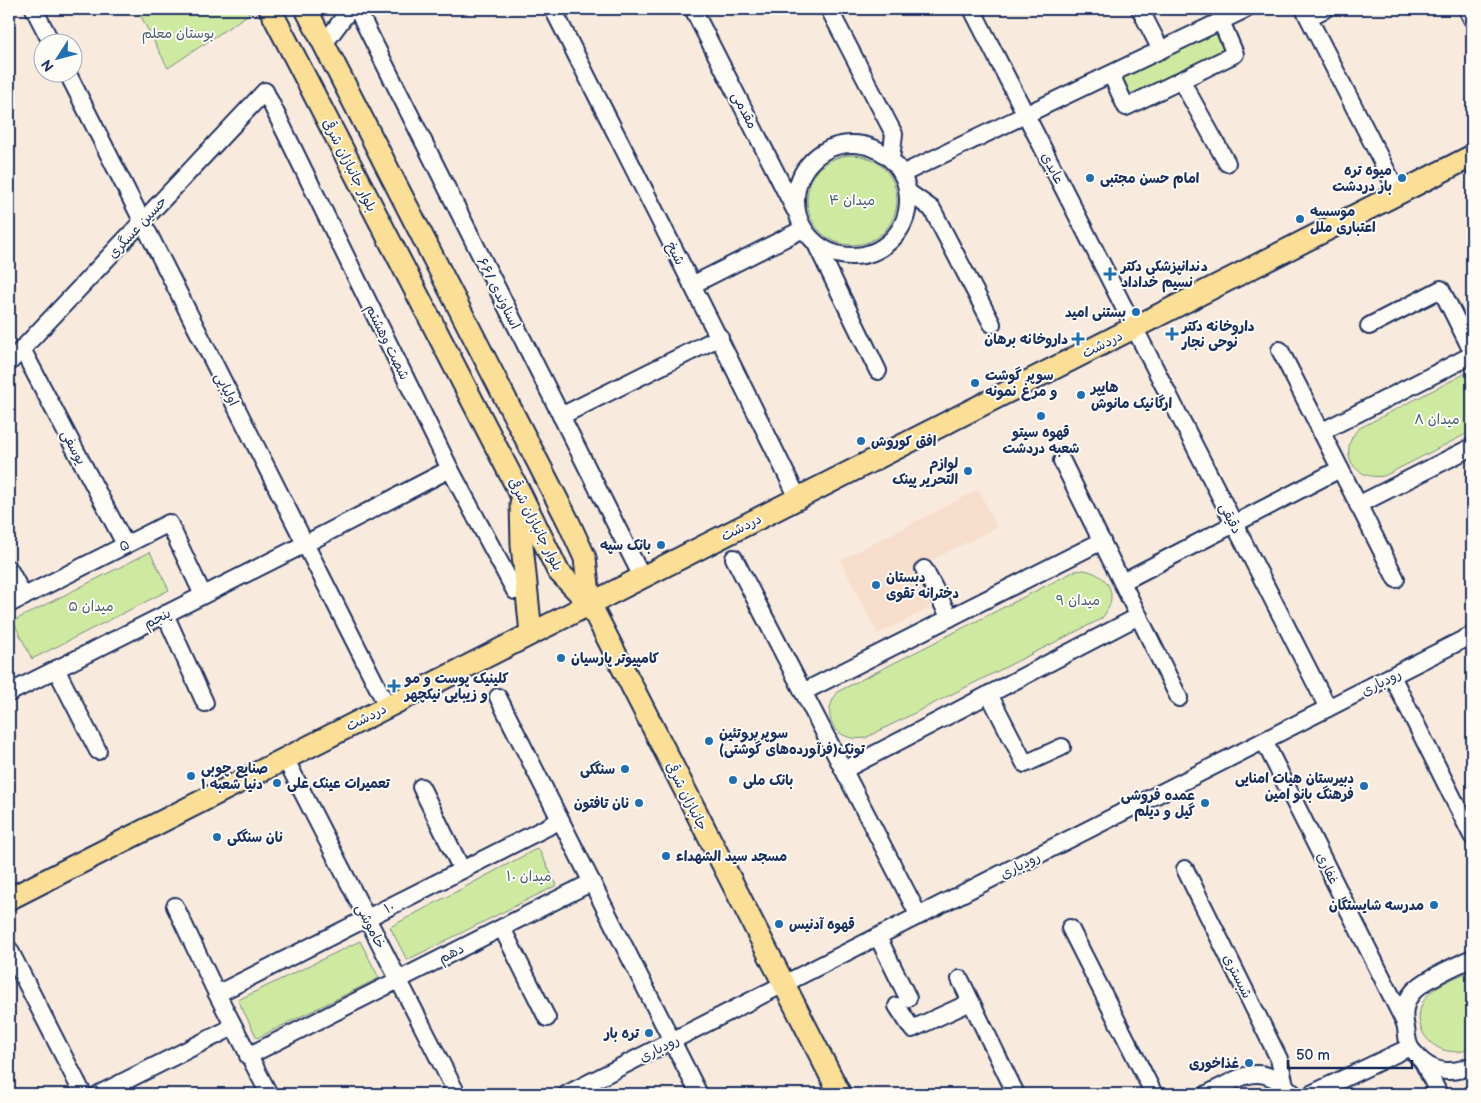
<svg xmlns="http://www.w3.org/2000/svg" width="1481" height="1103" font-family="'Balsamiq Sans','Playpen Sans Arabic',sans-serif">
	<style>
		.built { fill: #f7ddcc }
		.park { fill: #ceeaa1; stroke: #748c80 }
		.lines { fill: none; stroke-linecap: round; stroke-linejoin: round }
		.minor-casing { stroke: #1b2f5e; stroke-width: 20 }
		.major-casing { stroke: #1b2f5e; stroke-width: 25 }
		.minor { stroke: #fdfcf7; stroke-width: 16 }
		.major { stroke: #fbdf96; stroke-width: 21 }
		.poi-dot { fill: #1f6fb2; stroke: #fdfcf7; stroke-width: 2 }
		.labels { text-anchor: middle; stroke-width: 4; stroke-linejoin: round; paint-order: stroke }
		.park-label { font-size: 14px; fill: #485e6f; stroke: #fdfcf7 }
		.street-label { font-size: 14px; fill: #1b2f5e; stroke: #fdfcf7 }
		.poi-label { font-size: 14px; font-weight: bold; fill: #1b2f5e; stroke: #fdfcf7; text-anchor: start }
	</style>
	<rect width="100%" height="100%" fill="#f9eade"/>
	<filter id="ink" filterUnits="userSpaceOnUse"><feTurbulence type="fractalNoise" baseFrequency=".02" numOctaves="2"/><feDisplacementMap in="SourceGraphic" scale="10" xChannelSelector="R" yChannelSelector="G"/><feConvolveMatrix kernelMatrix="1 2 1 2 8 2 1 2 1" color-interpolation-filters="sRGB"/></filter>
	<g filter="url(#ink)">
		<path class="built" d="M 978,490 L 997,527 L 912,570 L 930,608 L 878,634 L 840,560 Z"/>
		<g class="park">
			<path d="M 137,9 L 247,9 L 249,14 L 168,68 Z"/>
			<path d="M 1216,28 L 1227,50 L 1129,99 L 1118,77 Z"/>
			<circle cx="852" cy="200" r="45"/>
			<path d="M 1472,370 L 1472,431 L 1384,476 C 1354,481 1337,452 1358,429 Z"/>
			<path d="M 150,552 L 169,590 L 32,659 L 13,621 Z"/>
			<path d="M 1084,570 C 1111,575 1120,598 1101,619 L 865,738 C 835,743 818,714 839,691 L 1075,571 Z"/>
			<path d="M 538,848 L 557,885 L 407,960 L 390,927 Z"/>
			<path d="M 360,941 L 379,978 L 257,1038 L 238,1000 Z"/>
			<path d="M 1472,970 L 1472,1048 C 1436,1064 1403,1025 1428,995 C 1438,983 1458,977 1472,970 Z"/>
		</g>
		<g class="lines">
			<defs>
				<g id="minor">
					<path d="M 34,9 L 51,42"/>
					<path d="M 357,9 L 642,577"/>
					<path d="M 553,9 C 635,172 718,334 798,498"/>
					<path d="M 693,9 L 795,210"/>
					<path d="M 829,9 L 894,134 L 891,159"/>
					<path d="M 972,9 L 1328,708"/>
					<path d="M 1140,9 L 1161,50"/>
					<path d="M 1304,9 L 1398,193"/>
					<path d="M 1467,9 L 1472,19"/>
					<path d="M 1309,17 L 1325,9"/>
					<path d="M 324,44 L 350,9"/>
					<path d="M 67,72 L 387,706"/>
					<path d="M 1111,74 L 1126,107 L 1235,54 L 1221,21"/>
					<path d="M 1181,80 L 1227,163"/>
					<circle cx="852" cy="200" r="56"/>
					<path d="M 902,174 L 1246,9"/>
					<path d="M 908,192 L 932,209 L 992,324"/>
					<path d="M 816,244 L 878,371"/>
					<path d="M 692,285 L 803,229"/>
					<path d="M 1369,326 L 1441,289 L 1472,351"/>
					<path d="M 22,349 L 125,544"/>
					<path d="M 1280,350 L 1396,579"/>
					<path d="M 9,363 L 265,91 L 450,469 L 515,591"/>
					<path d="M 561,416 L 720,337"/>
					<path d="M 1321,432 L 1472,355"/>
					<path d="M 1062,461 L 1179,698"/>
					<path d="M 1358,505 L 1472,447"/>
					<path d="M 734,558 L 919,916"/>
					<path d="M 9,569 L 24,597"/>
					<path d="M 924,569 L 950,618"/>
					<path d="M 1122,582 L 1340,469"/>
					<path d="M 9,604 L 169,523 L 203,595"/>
					<path d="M 165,614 L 205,703"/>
					<path d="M 56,669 L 98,751"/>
					<path d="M 1392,676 L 1472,836"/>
					<path d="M 803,692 L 1102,541"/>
					<path d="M 9,693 L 305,544 L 450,469"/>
					<path d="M 989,694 L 1025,764 L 1062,747"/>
					<path d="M 498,697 L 699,1094"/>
					<path d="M 1264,741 L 1405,1023"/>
					<path d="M 285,758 L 457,1094"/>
					<path d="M 844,770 L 1139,616"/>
					<path d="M 421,787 L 462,870"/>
					<path d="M 1185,869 L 1279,1059 L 1285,1085"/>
					<path d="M 175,906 L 217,994 L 269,1094"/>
					<path d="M 502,928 L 547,1018"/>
					<path d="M 1070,928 L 1154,1094"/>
					<path d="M 878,937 L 908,998"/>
					<path d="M 9,949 L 83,1094"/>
					<path d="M 1472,958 C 1456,966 1424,979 1413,992 C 1404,1002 1403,1016 1406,1028 C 1407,1034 1407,1042 1410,1047 C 1411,1050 1415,1053 1417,1056 C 1432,1073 1453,1075 1472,1065"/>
					<path d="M 960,979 L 1016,1094"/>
					<path d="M 217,994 L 561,820"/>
					<path d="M 897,1006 L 912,1029 L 971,1002"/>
					<path d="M 248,1056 L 592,882"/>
					<path d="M 1423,1062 L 1439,1094"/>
					<path d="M 99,1094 L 233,1027"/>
					<path d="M 567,1094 L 1472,635"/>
					<path d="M 1207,1094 C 1244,1076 1260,1060 1294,1094"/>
					<path d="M 1311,1094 L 1410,1047"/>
				</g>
				<g id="major">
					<path d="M 270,9 L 521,495 L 558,571 L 590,604 L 840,1094"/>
					<path d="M 306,9 L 568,521 L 585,558 L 590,604"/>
					<path d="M 521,503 L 522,545 L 531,633"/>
					<path d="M 9,899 L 1472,156"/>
				</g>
			</defs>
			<use href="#minor" class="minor-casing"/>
			<use href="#major" class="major-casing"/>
			<use href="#minor" class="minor"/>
			<use href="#major" class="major"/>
		</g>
	</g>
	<g class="poi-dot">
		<circle cx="1090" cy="178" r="5"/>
		<circle cx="1402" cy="178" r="5"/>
		<circle cx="1300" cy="219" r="5"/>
		<path d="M1107.5 266.5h5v5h5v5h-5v5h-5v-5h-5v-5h5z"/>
		<circle cx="1136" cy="312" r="5"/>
		<path d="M1169.5 326.5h5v5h5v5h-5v5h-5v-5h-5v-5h5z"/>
		<path d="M1075.5 331.5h5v5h5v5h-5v5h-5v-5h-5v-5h5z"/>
		<circle cx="975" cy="383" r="5"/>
		<circle cx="1081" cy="395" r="5"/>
		<circle cx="1041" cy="416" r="5"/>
		<circle cx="861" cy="441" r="5"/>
		<circle cx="968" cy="471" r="5"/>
		<circle cx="661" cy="545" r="5"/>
		<circle cx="876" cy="585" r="5"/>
		<circle cx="561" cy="658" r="5"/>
		<path d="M391.5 678.5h5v5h5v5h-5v5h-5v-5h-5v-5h5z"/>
		<circle cx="709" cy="741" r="5"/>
		<circle cx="625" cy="769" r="5"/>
		<circle cx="191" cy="776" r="5"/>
		<circle cx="733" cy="780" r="5"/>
		<circle cx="277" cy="783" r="5"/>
		<circle cx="1364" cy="786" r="5"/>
		<circle cx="639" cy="803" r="5"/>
		<circle cx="1205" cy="803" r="5"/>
		<circle cx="217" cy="837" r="5"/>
		<circle cx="666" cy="856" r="5"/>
		<circle cx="1434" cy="905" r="5"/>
		<circle cx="779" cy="924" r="5"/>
		<circle cx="649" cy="1033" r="5"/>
		<circle cx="1249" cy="1063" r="5"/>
	</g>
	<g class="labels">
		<g class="park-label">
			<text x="178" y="38">بوستان معلم</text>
			<text x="852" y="205">میدان ۴</text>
			<text x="1437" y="424">میدان ۸</text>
			<text x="1078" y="605">میدان ۹</text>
			<text x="91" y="611">میدان ۵</text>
			<text x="529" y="881">میدان ۱۰</text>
		</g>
		<g class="street-label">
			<text transform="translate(745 110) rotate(63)" y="5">مقدمی</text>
			<text transform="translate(350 165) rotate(63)" y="5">بلوار جانبازان شرقی</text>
			<text transform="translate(1053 168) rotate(63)" y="5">عابدی</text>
			<text transform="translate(137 227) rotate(-47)" y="5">حسین عسگری</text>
			<text transform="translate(676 253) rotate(63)" y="5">شیخ</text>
			<text transform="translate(499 293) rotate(63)" y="5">اسناوندی /۶۶</text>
			<text transform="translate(388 342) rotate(64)" y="5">شصت وهشتم</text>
			<text transform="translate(1102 344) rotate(-27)" y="5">دردشت</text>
			<text transform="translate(227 389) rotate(63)" y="5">اولیایی</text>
			<text transform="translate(74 447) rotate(62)" y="5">یوسفی</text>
			<text transform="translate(1231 518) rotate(63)" y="5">دقیقی</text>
			<text transform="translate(536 524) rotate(63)" y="5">بلوار جانبازان شرقی</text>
			<text transform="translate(741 527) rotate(-27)" y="5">دردشت</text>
			<text transform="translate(124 545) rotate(-27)" y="5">۵</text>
			<text transform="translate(157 618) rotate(-27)" y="5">پنجم</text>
			<text transform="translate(1381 682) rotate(-27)" y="5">رودباری</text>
			<text transform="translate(366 717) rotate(-27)" y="5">دردشت</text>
			<text transform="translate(687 796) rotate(63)" y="5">جانبازان شرقی</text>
			<text transform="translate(1020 865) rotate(-27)" y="5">رودباری</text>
			<text transform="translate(1328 868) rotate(64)" y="5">غفاری</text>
			<text transform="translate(389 907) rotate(-27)" y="5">۱۰</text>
			<text transform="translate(371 926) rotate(63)" y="5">خاموشی</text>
			<text transform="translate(451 953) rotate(-27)" y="5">دهم</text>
			<text transform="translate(1238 976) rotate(63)" y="5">شبستری</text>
			<text transform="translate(659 1048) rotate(-27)" y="5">رودباری</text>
		</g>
		<g class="poi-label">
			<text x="1392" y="175" text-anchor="end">میوه تره<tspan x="1392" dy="16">بار دردشت</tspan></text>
			<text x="1100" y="183">امام حسن مجتبی</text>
			<text x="1310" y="216">موسسه<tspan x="1310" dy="16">اعتباری ملل</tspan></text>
			<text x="1121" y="271">دندانپزشکی دکتر<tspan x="1121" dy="16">نسیم خداداد</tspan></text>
			<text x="1126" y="317" text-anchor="end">بستنی امید</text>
			<text x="1182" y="331">داروخانه دکتر<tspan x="1182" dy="16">نوحی نجار</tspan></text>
			<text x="1068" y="344" text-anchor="end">داروخانه برهان</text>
			<text x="985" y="380">سوپر گوشت<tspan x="985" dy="16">و مرغ نمونه</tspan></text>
			<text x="1091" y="392">هایپر<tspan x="1091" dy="16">ارگانیک مانوش</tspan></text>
			<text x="1041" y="437" text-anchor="middle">قهوه سیتو<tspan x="1041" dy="16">شعبه دردشت</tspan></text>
			<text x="871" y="446">افق کوروش</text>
			<text x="958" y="468" text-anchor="end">لوازم<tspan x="958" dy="16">التحریر پینک</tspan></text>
			<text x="651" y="550" text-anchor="end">بانک سپه</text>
			<text x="886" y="582">دبستان<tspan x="886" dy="16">دخترانه تقوی</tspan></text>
			<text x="571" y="663">کامپیوتر پارسیان</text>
			<text x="405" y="683">کلینیک پوست و مو<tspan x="405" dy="16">و زیبایی نیکچهر</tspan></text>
			<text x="719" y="738">سوپرپروتئین<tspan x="719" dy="16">تونک(فرآورده‌های گوشتی)</tspan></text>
			<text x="201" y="773">صنایع چوبی<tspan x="201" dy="16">دنیا شعبه ۱</tspan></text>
			<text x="615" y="774" text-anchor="end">سنگکی</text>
			<text x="1354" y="783" text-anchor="end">دبیرستان هیات امنایی<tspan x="1354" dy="16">فرهنگ بانو امین</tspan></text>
			<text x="743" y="785">بانک ملی</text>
			<text x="287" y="788">تعمیرات عینک علی</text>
			<text x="1195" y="800" text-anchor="end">عمده فروشی<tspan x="1195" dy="16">گیل و دیلم</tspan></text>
			<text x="629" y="808" text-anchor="end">نان تافتون</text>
			<text x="227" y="842">نان سنگکی</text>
			<text x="676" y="861">مسجد سید الشهداء</text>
			<text x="1424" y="910" text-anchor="end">مدرسه شایستگان</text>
			<text x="789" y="929">قهوه آدنیس</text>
			<text x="639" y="1038" text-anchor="end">تره بار</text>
			<text x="1239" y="1068" text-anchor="end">غذاخوری</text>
		</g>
	</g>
	<rect width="1481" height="1103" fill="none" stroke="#fdfcf7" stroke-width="30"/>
	<rect x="15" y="15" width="1451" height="1073" fill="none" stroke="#1b2f5e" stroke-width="2" filter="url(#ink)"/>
	<g transform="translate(58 58) rotate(234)"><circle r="24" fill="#fdfcf7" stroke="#a3aaba"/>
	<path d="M0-4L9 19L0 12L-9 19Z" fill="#1f6fb2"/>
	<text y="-8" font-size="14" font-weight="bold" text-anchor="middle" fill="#1b2f5e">N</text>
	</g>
	<path d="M1288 1060v8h124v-8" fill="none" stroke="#1b2f5e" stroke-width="2.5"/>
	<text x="1296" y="1060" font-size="15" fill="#1b2f5e" stroke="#fdfcf7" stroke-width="4" paint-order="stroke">50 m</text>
</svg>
